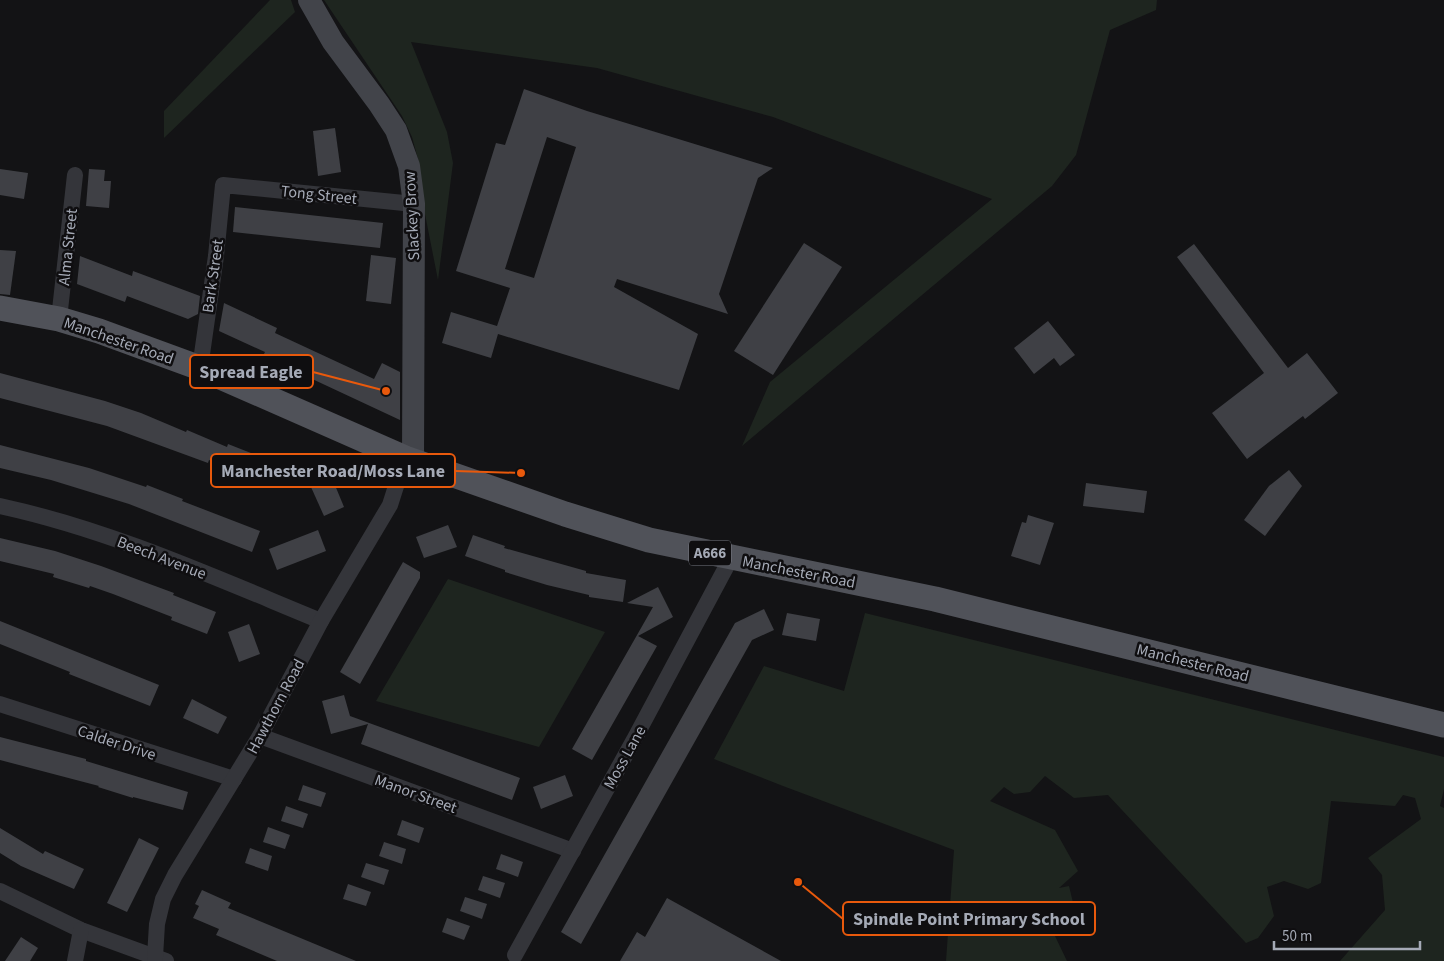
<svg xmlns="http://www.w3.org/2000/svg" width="1444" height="961" font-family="'Source Sans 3',sans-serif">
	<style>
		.green { fill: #1e251f }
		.building { fill: #3f4045; fill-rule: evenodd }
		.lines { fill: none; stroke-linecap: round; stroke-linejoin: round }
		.street { stroke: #34353a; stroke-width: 16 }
		.secondary { stroke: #42444a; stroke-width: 22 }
		.primary { stroke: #505259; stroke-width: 25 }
		.labels { text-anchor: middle; stroke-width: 5; stroke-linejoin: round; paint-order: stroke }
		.shield { fill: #0f0e10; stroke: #787b84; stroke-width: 1 }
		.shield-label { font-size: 15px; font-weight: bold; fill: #a5aab6 }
		.street-label { font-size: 16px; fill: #a5aab6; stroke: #0f0e10 }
		.leader { fill: none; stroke: #e8590c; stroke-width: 2 }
		.callout-dot { fill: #e8590c; stroke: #0f0e10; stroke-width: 2 }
		.callout { fill: #0f0e10; stroke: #e8590c; stroke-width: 2 }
		.callout-label { font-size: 18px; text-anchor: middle; font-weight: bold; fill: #a5aab6 }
	</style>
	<rect width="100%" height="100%" fill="#131315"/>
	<g class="green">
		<path d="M 270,0 L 291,0 L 295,12 L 164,138 L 164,111 Z"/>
		<path d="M 324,0 L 1157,0 L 1156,10 L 1110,30 L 1076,155 L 1052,186 L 742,446 L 770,382 L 992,199 L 773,117 L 597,68 L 411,42 L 447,132 L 453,163 L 438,280 L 423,204 L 418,159 L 412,137 L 402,116 Z"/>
		<path d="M 448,579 L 605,632 L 539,747 L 376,701 Z"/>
		<path d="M 865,613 L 1444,757 L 1444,789 L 1440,806 L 1444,808 L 1444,961 L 1340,961 L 1385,910 L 1382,875 L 1368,858 L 1421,819 L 1415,798 L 1403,795 L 1395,806 L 1331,801 L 1321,883 L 1308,889 L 1284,881 L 1267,887 L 1274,916 L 1258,938 L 1246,943 L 1108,795 L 1074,798 L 1045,776 L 1030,792 L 1014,794 L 1004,787 L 990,801 L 1055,830 L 1078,871 L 1059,888 L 1069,886 L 1076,915 L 1055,936 L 1067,961 L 946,961 L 954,850 L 783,786 L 714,759 L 764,666 L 844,691 Z"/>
	</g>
	<g class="building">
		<path d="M 524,89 L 587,111 L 773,168 L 758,178 L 719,294 L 728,314 L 617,279 L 614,287 L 698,334 L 679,390 L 498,334 L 491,358 L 442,343 L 451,312 L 497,326 L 510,288 L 456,271 L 496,143 L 505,145 ZM 547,137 L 576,147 L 534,278 L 505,269 Z"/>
		<path d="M 335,128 L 341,172 L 318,176 L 313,131 Z"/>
		<path d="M 0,169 L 28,173 L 24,199 L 0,195 Z"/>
		<path d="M 89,169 L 105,170 L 104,181 L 111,181 L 109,208 L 86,206 Z"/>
		<path d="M 235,207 L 383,223 L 380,248 L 233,232 Z"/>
		<path d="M 804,243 L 842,267 L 773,375 L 734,351 Z"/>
		<path d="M 1194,244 L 1288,368 L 1307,353 L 1338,393 L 1305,419 L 1303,416 L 1247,459 L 1212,413 L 1264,373 L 1177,257 Z"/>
		<path d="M 0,250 L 16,251 L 10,295 L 0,294 Z"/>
		<path d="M 371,255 L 396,258 L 391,304 L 366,301 Z"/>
		<path d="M 80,256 L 132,276 L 133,271 L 200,296 L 198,314 L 188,319 L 127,296 L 125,302 L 77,284 Z"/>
		<path d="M 224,303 L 277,328 L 275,333 L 374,379 L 382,363 L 400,372 L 400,420 L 263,356 L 265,352 L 219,331 Z"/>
		<path d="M 1048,321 L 1075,355 L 1060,366 L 1054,358 L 1034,374 L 1014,348 Z"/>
		<path d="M 0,373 L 105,401 L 141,413 L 186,432 L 187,430 L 227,447 L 228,444 L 266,459 L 268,455 L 297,467 L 289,488 L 250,472 L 249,476 L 209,460 L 208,463 L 107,426 L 0,398 Z"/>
		<path d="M 0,445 L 89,468 L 146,487 L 147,485 L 183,499 L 182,501 L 260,531 L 252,552 L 129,504 L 51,480 L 0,468 Z"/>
		<path d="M 1289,470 L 1302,486 L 1265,536 L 1244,520 L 1269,486 Z"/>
		<path d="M 332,478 L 344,507 L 324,516 L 311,487 Z"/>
		<path d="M 1086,483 L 1147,491 L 1144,513 L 1083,506 Z"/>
		<path d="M 1028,515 L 1054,523 L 1040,565 L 1011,556 L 1022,522 L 1026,523 Z"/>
		<path d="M 448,525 L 457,547 L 424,558 L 416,537 Z"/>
		<path d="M 318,530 L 326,551 L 277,570 L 269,549 Z"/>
		<path d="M 473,535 L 505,546 L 504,548 L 586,571 L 586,573 L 626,580 L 623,602 L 589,597 L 589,595 L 547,585 L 505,572 L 505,570 L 465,556 Z"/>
		<path d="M 0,538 L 55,551 L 101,566 L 174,593 L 173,595 L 216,612 L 207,634 L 171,620 L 172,617 L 113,594 L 90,586 L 89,588 L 53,577 L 54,574 L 0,561 Z"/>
		<path d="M 403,562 L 420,572 L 420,578 L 360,684 L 340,672 Z"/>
		<path d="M 658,587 L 673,617 L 638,636 L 657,646 L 592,760 L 572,749 L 653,607 L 627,603 Z"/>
		<path d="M 764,609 L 774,630 L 752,640 L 581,944 L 561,932 L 735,623 Z"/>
		<path d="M 787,613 L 820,619 L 816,641 L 782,635 Z"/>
		<path d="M 0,621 L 159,685 L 150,706 L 69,674 L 70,672 L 0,644 Z"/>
		<path d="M 249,624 L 260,654 L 239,662 L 228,632 Z"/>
		<path d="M 344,695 L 350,716 L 520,778 L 512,800 L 361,744 L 368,724 L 331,734 L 322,701 Z"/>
		<path d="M 192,699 L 227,717 L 218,734 L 183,718 Z"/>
		<path d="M 0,737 L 86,759 L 86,761 L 188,792 L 183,810 L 133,797 L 133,798 L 98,787 L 99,786 L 0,760 Z"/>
		<path d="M 565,775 L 573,796 L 541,809 L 533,787 Z"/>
		<path d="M 303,785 L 326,793 L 321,807 L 298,800 Z"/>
		<path d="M 286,806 L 308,814 L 303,828 L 281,821 Z"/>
		<path d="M 402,820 L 424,828 L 419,843 L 397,835 Z"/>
		<path d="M 268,827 L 290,835 L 285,849 L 263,842 Z"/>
		<path d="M 0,828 L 43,854 L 45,851 L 84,869 L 74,889 L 21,866 L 0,853 Z"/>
		<path d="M 139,838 L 159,848 L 127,912 L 107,903 Z"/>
		<path d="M 384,842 L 406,849 L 402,864 L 379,856 Z"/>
		<path d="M 250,848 L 272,856 L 268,871 L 245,863 Z"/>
		<path d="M 501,854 L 523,862 L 518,877 L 496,869 Z"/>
		<path d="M 366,863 L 389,870 L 384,885 L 361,877 Z"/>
		<path d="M 483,876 L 505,883 L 500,898 L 478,890 Z"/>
		<path d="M 348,884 L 371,892 L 366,906 L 343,899 Z"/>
		<path d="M 202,890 L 231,903 L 228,908 L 356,961 L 277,961 L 216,935 L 219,929 L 193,918 L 199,906 L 195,904 Z"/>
		<path d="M 465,897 L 487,904 L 482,919 L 460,911 Z"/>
		<path d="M 667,898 L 781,961 L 620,961 L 637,932 L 645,937 Z"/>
		<path d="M 447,918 L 470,926 L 464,940 L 442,932 Z"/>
		<path d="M 21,937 L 38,948 L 30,961 L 5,961 Z"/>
	</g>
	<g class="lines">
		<g class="street">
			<path d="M 59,319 L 75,175"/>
			<path d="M 200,368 L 216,256 L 223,185 L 414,204"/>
			<path d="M 0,506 C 111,530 216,578 321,621"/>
			<path d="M 0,704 L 234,779"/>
			<path d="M 260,736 L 573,851"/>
			<path d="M 0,891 L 81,930 L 166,961"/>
			<path d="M 515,955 L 636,736 L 731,558"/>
			<path d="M 155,957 L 157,924 L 163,899 L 175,875 L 260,736 L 321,621 L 390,505 L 405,458"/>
			<path d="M 75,961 L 81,930"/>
		</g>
		<path class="secondary" d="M 309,0 L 333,42 L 379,104 L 396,130 L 409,166 L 414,204 L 413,460"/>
		<path class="primary" d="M 0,308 L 59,319 L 99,331 L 200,368 L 405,458 L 565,514 L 649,540 L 935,599 L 1444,725"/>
	</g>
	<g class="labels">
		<rect class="shield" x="689" y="540.5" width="42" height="25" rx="4"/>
		<g class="shield-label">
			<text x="710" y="558">A666</text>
		</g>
		<g class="street-label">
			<text transform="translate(319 194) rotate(6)" y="6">Tong Street</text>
			<text transform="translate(411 216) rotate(-93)" y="6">Slackey Brow</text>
			<text transform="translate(67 247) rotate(-84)" y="6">Alma Street</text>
			<text transform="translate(212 276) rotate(-82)" y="6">Bark Street</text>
			<text transform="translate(119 340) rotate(19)" y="6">Manchester Road</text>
			<text transform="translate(162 557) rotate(21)" y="6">Beech Avenue</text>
			<text transform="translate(799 571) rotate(11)" y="6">Manchester Road</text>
			<text transform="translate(1193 662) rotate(14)" y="6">Manchester Road</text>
			<text transform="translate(275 706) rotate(-62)" y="6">Hawthorn Road</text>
			<text transform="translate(117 742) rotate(18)" y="6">Calder Drive</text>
			<text transform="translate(624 757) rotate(-61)" y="6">Moss Lane</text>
			<text transform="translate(416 793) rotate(20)" y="6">Manor Street</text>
		</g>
	</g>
	<path class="leader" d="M386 391L313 372M521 473L455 471M798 882L843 919"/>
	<g class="callout-dot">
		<circle cx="386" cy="391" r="5"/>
		<circle cx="521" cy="473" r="5"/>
		<circle cx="798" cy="882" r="5"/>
	</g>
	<g class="callout">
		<rect x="190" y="355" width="123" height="33" rx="5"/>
		<rect x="211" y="454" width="244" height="33" rx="5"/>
		<rect x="843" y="902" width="252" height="33" rx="5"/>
	</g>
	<g class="callout-label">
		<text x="251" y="378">Spread Eagle</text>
		<text x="333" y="477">Manchester Road/Moss Lane</text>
		<text x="969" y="925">Spindle Point Primary School</text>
	</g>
	<path d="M1274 941v8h146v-8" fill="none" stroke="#a5aab6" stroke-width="2.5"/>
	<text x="1282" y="941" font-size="15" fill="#a5aab6" stroke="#0f0e10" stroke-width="4" paint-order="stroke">50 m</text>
</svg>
